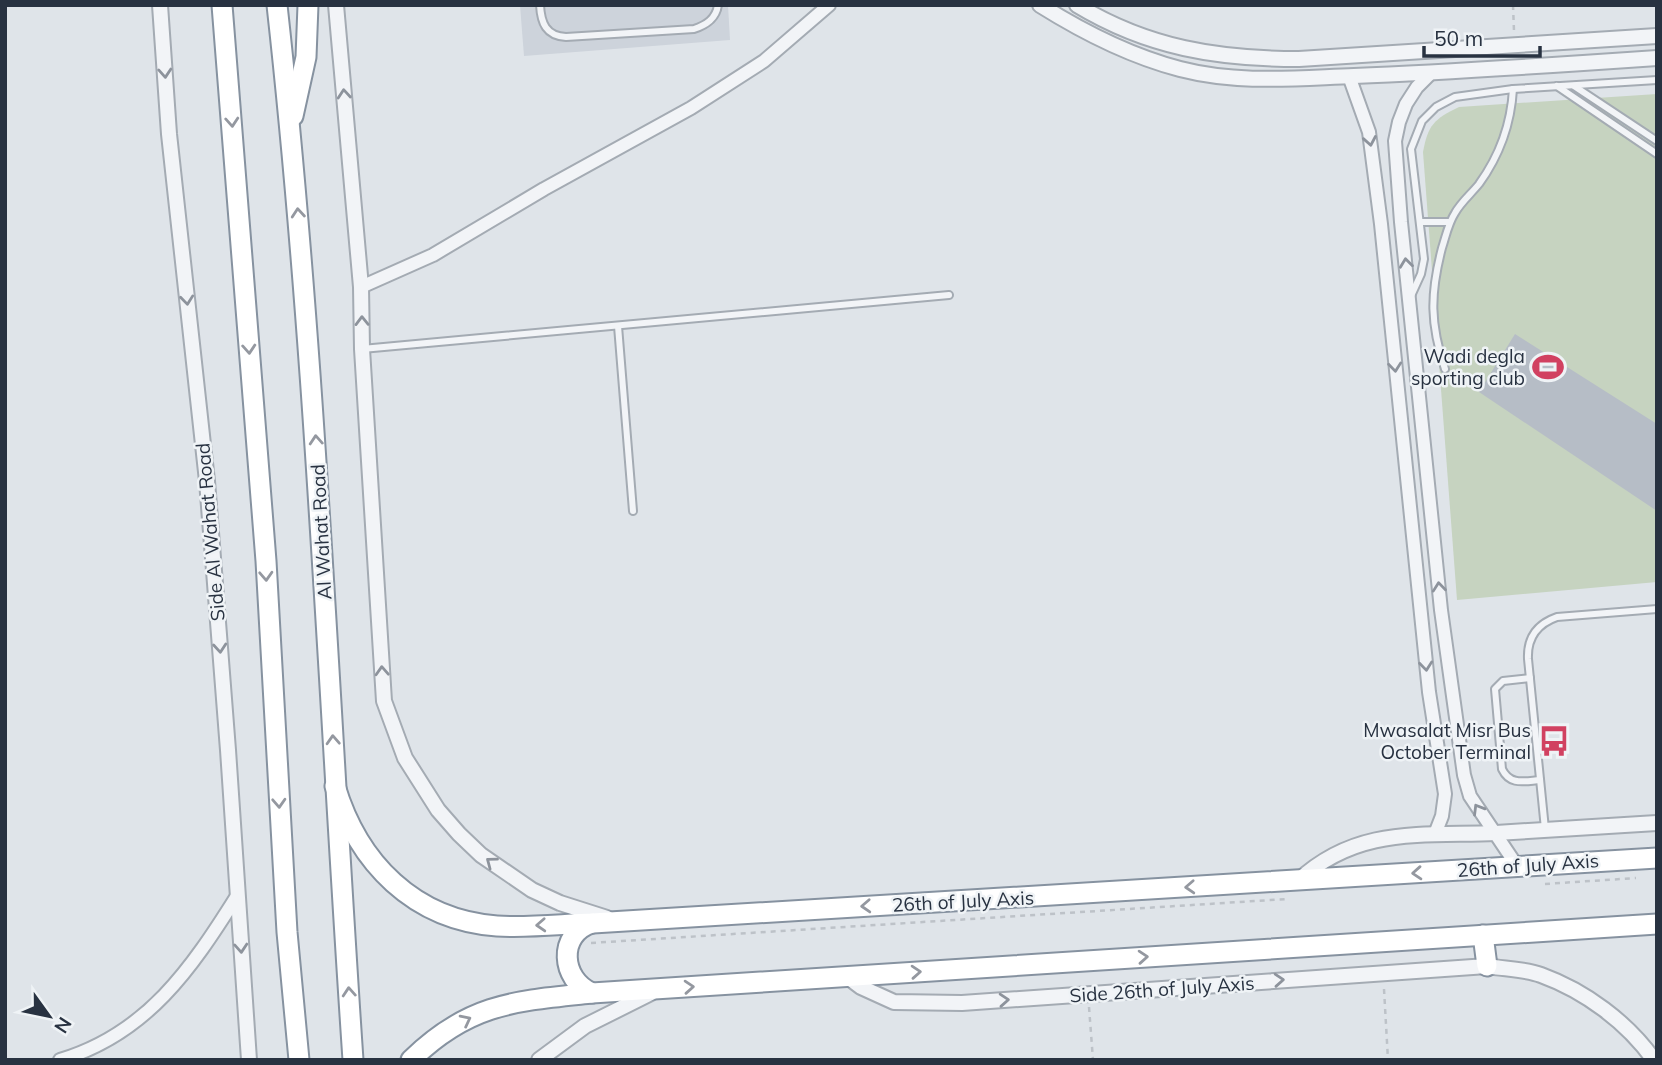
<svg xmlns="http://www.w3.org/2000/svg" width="1662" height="1065" font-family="Mulish,sans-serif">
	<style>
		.built { fill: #cdd3db }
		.green { fill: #c6d3c0 }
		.building { fill: #b6bdc6 }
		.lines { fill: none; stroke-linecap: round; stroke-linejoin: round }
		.service-casing { stroke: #a4abb3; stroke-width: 10 }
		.minor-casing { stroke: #a4abb3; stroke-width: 16 }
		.tertiary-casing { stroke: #a4abb3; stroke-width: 18 }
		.trunk-casing { stroke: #8692a0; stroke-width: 23 }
		.path { stroke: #bdc2c8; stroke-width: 2.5; stroke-dasharray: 5 5; stroke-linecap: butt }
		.service { stroke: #f2f4f7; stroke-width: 6 }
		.minor { stroke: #f2f4f7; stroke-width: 12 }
		.tertiary { stroke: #f2f4f7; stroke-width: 14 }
		.trunk { stroke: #fff; stroke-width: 19 }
		.oneway { stroke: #8d939c }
		.oneway2 { stroke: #9498a0 }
		.labels { text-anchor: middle; stroke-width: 5; stroke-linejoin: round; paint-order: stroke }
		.poi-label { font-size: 19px; fill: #283241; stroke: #eff3f6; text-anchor: end }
		.street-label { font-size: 19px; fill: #283241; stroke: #eff3f6 }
	</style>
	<rect width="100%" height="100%" fill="#dfe4e9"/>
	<path class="built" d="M 520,5 L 728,5 L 730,40 L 524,56 Z"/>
	<path class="green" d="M 1657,94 L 1657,582 L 1457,600 L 1423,152 C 1428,125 1434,119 1459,107 Z"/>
	<path class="building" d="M 1515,334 L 1657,424 L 1657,511 L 1479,392 Z"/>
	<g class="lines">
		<defs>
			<g id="service">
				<path d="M 540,5 C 541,23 546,36 566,37 L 694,29 C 706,25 716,19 718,5"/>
				<path d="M 1557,86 L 1657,154"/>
				<path d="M 1574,86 L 1657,141"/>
				<path d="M 1421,222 L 1450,222"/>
				<path d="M 1411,296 L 1421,274 L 1424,259 L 1411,149 L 1422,121 L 1436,107 L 1455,97 L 1513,89 L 1657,80"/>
				<path d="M 618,326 L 633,511"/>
				<path d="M 362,349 L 949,295"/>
				<path d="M 1445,369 C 1430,324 1430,294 1442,248 C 1446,236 1448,224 1455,213 C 1461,202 1471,194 1479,184 C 1500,155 1511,125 1513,89"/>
				<path d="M 1530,678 L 1503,681 L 1495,689 L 1502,769 C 1510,786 1525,781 1540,780"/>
				<path d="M 1545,829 L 1528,659 C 1527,638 1537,624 1557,617 L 1657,609"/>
			</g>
			<g id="minor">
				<path d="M 1431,73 L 1417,87 L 1406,104 L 1399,122 L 1395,141 L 1401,222 L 1441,610 L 1464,775 L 1470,796 L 1517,866"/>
				<path d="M 1349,76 L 1369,132 L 1381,224 L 1429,692 L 1445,794 L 1442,816 L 1435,834"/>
				<path d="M 361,287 L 433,255 L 544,189 L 691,108 L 764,61 L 829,5"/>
				<path d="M 60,1060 C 147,1034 191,969 237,896"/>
			</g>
			<g id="tertiary">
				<path d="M 160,5 L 169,134 L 207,481 L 228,750 L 249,1060"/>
				<path d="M 336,5 L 361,287 L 362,349 L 384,701 L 405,758 L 438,810 L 459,834 L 481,855 L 532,890 L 560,903 L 607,918"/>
				<path d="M 1040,5 C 1083,32 1130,56 1180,69 C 1238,84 1295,78 1354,76 C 1455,72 1556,65 1657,58"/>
				<path d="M 1077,5 C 1148,48 1218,59 1299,59 L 1657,36"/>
				<path d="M 1298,881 C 1357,826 1422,836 1496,833 C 1549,830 1603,826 1657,823"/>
				<path d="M 845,975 L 861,987 L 894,1002 L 962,1003 L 1487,966 C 1504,969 1525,969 1541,975 C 1585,991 1627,1022 1654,1060"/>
				<path d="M 539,1060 L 585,1026 L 651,993"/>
			</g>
			<g id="trunk">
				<path d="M 222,5 L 266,561 L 287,932 L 299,1060"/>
				<path d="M 277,5 C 316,356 329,708 353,1060"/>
				<path d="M 293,116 L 306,57 L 308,5"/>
				<path d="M 335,786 C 358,863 414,920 497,926 C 529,928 562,924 593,923 L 1657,858"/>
				<path d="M 1483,935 L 1487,966"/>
				<path d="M 592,993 C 561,980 557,934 592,923"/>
				<path d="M 411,1060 C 469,1003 516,1001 592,993 L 1657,924"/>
			</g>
		</defs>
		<use href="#service" class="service-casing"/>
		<use href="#minor" class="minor-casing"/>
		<use href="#tertiary" class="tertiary-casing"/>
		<use href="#trunk" class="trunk-casing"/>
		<g class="path">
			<path d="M 1513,5 L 1514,31"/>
			<path d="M 1545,884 L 1636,878"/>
			<path d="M 591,943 L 1287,899"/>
			<path d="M 1384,989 L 1388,1060"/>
			<path d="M 1089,1007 L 1093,1060"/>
		</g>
		<use href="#service" class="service"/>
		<use href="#minor" class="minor"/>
		<use href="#tertiary" class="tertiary"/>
		<use href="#trunk" class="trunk"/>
	</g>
	<defs><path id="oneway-chevron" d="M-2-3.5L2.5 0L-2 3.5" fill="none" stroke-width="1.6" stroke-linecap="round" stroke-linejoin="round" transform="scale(1.75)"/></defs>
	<g class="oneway">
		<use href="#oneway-chevron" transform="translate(165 73) rotate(86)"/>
		<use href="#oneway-chevron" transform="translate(344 94) rotate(-95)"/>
		<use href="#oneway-chevron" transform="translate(1370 141) rotate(80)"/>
		<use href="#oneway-chevron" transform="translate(1406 263) rotate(-97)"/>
		<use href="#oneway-chevron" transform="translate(187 300) rotate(84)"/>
		<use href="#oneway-chevron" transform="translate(362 321) rotate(-91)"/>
		<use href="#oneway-chevron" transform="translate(1395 367) rotate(84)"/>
		<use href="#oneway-chevron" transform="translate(1439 587) rotate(-96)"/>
		<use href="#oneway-chevron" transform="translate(220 648) rotate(85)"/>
		<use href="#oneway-chevron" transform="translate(1426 666) rotate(84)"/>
		<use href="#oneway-chevron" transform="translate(382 671) rotate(-93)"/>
		<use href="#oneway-chevron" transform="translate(1478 809) rotate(-121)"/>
		<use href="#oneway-chevron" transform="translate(491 862) rotate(-143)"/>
		<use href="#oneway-chevron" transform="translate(241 948) rotate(86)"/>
		<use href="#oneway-chevron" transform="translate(1279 980) rotate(-4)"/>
		<use href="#oneway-chevron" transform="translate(1004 1000) rotate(-4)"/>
	</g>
	<g class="oneway2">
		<use href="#oneway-chevron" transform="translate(232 122) rotate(86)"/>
		<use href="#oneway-chevron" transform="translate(298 213) rotate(-95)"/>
		<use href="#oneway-chevron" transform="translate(249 349) rotate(86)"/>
		<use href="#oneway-chevron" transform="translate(316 440) rotate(-94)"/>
		<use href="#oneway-chevron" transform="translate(266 576) rotate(87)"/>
		<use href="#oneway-chevron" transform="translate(333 740) rotate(-93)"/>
		<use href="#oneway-chevron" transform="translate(279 803) rotate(87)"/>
		<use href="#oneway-chevron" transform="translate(1417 873) rotate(176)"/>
		<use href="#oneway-chevron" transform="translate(1190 887) rotate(177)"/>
		<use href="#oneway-chevron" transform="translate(866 906) rotate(177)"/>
		<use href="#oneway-chevron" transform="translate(541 925) rotate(177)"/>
		<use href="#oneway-chevron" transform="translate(1143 957) rotate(-4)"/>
		<use href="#oneway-chevron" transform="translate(916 972) rotate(-4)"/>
		<use href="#oneway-chevron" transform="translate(689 987) rotate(-4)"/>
		<use href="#oneway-chevron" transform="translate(349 992) rotate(-94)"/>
		<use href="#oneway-chevron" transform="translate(466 1020) rotate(-27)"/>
	</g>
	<defs>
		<symbol id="stadium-bare" viewBox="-9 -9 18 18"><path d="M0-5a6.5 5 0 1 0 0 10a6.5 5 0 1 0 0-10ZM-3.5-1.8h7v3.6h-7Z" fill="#d14161" stroke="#eff3f6" stroke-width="2.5" paint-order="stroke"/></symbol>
		<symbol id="bus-bare" viewBox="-9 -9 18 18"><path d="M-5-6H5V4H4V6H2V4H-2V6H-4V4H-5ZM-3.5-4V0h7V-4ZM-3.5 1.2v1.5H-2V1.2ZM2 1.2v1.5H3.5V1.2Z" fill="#d14161" stroke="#eff3f6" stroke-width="2.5" paint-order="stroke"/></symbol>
	</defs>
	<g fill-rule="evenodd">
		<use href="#stadium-bare" x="1526" y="345" width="44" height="44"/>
		<use href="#bus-bare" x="1532" y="719" width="44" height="44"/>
	</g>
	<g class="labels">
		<g class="poi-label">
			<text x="1525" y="363">Wadi degla<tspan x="1525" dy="22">sporting club</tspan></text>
			<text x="1531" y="737">Mwasalat Misr Bus<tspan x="1531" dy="22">October Terminal</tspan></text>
		</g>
		<g class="street-label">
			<text transform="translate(210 532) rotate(-95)" y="7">Side Al Wahat Road</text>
			<text transform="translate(321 532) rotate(-93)" y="7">Al Wahat Road</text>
			<text transform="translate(1528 865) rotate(-4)" y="7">26th of July Axis</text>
			<text transform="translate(963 901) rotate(-3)" y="7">26th of July Axis</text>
			<text transform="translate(1162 989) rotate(-4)" y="7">Side 26th of July Axis</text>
		</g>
	</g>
	<rect width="1662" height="1065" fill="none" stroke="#283241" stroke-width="14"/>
	<g transform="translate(49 1016) rotate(123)" stroke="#eff3f6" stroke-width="5" paint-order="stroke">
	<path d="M0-5L12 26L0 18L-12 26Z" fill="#283241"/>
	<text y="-10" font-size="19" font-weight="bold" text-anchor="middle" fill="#283241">N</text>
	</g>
	<path d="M1424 46v10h116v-10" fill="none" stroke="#283241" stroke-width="3.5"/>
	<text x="1434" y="46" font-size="21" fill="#283241" stroke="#eff3f6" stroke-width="5" paint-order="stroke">50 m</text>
</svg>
